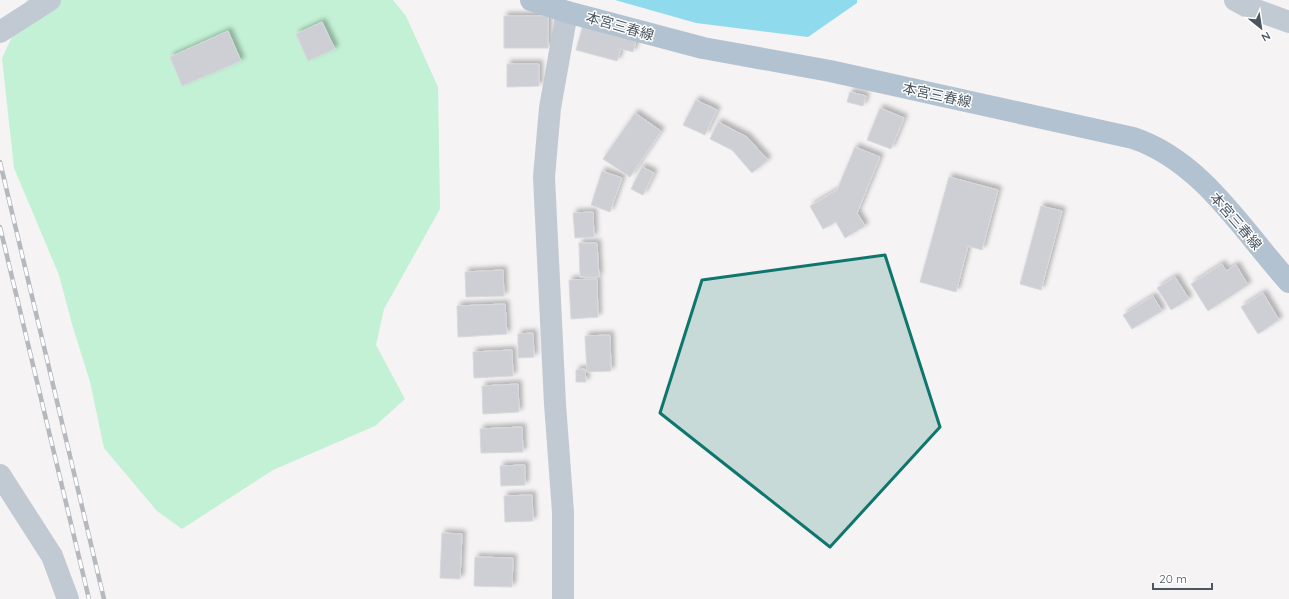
<svg xmlns="http://www.w3.org/2000/svg" width="1289" height="599" font-family="Quicksand,'Noto Sans JP',sans-serif">
	<style>
		.green { fill: #c3f1d5 }
		.water { fill: #90daee }
		.building { fill: #cdcfd5; stroke: #d7d9de; filter: url(#shadow) }
		.lines { fill: none; stroke-linecap: round; stroke-linejoin: round }
		.street { stroke: #c1cad2; stroke-width: 22 }
		.primary { stroke: #b3c2d1; stroke-width: 22 }
		.rail-casing { stroke: #b5b8bd; stroke-width: 4.5 }
		.rail { stroke: #fff; stroke-width: 3; stroke-dasharray: 9; stroke-linecap: butt }
		.marked { fill: #0f766e; fill-opacity: 0.2; stroke: #0f766e; stroke-width: 3; stroke-linejoin: round }
		.labels { text-anchor: middle; stroke-width: 3; stroke-linejoin: round; paint-order: stroke }
		.street-label { font-size: 14px; fill: #4a5661; stroke: #fff }
	</style>
	<defs>
		<filter id="shadow"><feDropShadow dx="3.5" dy="-3.5" stdDeviation="2" flood-color="#0004"/></filter>
	</defs>
	<rect width="100%" height="100%" fill="#f5f3f3"/>
	<path class="green" d="M 27,0 L 393,0 L 406,16 L 438,87 L 440,209 L 384,309 L 376,345 L 405,399 L 375,426 L 273,470 L 182,529 L 157,511 L 104,448 L 90,382 L 72,324 L 59,275 L 14,168 L 2,58 L 22,16 Z"/>
	<path class="water" d="M 615,0 L 857,0 L 857,3 L 808,37 L 696,23 Z"/>
	<g class="building">
		<rect x="504" y="16" width="44" height="32"/>
		<path d="M 322,22 L 335,49 L 308,61 L 296,34 Z"/>
		<path d="M 583,25 L 636,40 L 633,52 L 621,49 L 617,61 L 576,50 Z"/>
		<path d="M 228,31 L 241,61 L 182,86 L 170,57 Z"/>
		<path d="M 507,64 L 539,64 L 539,86 L 507,87 Z"/>
		<path d="M 850,92 L 866,96 L 863,106 L 847,102 Z"/>
		<path d="M 696,100 L 717,110 L 705,135 L 683,125 Z"/>
		<path d="M 880,108 L 904,118 L 891,149 L 867,140 Z"/>
		<path d="M 635,113 L 661,131 L 630,177 L 603,159 Z"/>
		<path d="M 718,122 L 747,137 L 768,160 L 752,173 L 732,150 L 710,139 Z"/>
		<path d="M 855,147 L 880,157 L 857,213 L 865,226 L 845,238 L 836,222 L 823,229 L 810,206 L 837,190 Z"/>
		<path d="M 642,167 L 654,173 L 643,195 L 631,189 Z"/>
		<path d="M 602,171 L 622,178 L 610,212 L 591,205 Z"/>
		<path d="M 949,177 L 998,190 L 982,250 L 968,246 L 956,292 L 920,282 Z"/>
		<path d="M 1041,206 L 1062,211 L 1041,290 L 1020,284 Z"/>
		<path d="M 593,212 L 594,237 L 575,238 L 573,213 Z"/>
		<path d="M 579,243 L 597,243 L 599,277 L 580,277 Z"/>
		<path d="M 1222,264 L 1226,271 L 1236,265 L 1248,285 L 1208,311 L 1191,284 Z"/>
		<path d="M 503,270 L 504,296 L 466,297 L 465,272 Z"/>
		<path d="M 1175,277 L 1189,299 L 1171,310 L 1157,288 Z"/>
		<path d="M 597,279 L 598,317 L 571,319 L 569,280 Z"/>
		<path d="M 1263,293 L 1279,320 L 1258,334 L 1241,307 Z"/>
		<path d="M 1153,296 L 1162,311 L 1132,329 L 1123,315 Z"/>
		<path d="M 505,304 L 507,334 L 458,337 L 457,306 Z"/>
		<path d="M 533,333 L 534,357 L 518,358 L 518,334 Z"/>
		<path d="M 610,335 L 611,371 L 587,372 L 585,336 Z"/>
		<path d="M 512,350 L 513,376 L 474,378 L 473,352 Z"/>
		<path d="M 585,369 L 586,382 L 576,382 L 576,370 Z"/>
		<path d="M 518,384 L 519,412 L 483,414 L 482,386 Z"/>
		<path d="M 522,427 L 523,452 L 481,453 L 480,429 Z"/>
		<path d="M 525,465 L 525,485 L 501,486 L 500,466 Z"/>
		<path d="M 532,495 L 533,521 L 505,522 L 504,496 Z"/>
		<path d="M 442,533 L 462,534 L 460,579 L 440,578 Z"/>
		<path d="M 475,557 L 513,558 L 512,587 L 474,586 Z"/>
	</g>
	<g class="lines">
		<g class="street">
			<path d="M 1235,0 L 1248,7 L 1289,22"/>
			<path d="M 0,32 L 50,0"/>
			<path d="M 0,475 L 52,556 L 68,599"/>
			<path d="M 563,599 L 563,512 L 555,404 L 544,177 L 550,108 L 567,12"/>
		</g>
		<path class="primary" d="M 531,0 L 567,12 L 703,48 L 830,71 L 1133,138 C 1202,161 1242,230 1289,282"/>
		<defs>
			<g id="rail">
				<path d="M 0,162 L 104,599"/>
				<path d="M 0,227 L 89,599"/>
			</g>
		</defs>
		<use href="#rail" class="rail-casing"/>
		<use href="#rail" class="rail"/>
	</g>
	<path class="marked" d="M 885,255 L 940,427 L 830,547 L 660,413 L 702,280 Z"/>
	<g class="labels">
		<g class="street-label">
			<text transform="translate(620 26) rotate(16)" y="5">本宮三春線</text>
			<text transform="translate(937 95) rotate(12)" y="5">本宮三春線</text>
			<text transform="translate(1236 221) rotate(49)" y="5">本宮三春線</text>
		</g>
	</g>
	<g transform="translate(1261 28) rotate(150)" stroke="#ffffff" stroke-width="3" paint-order="stroke">
	<path d="M0-3L7 15L0 10L-7 15Z" fill="#4a5661"/>
	<text y="-6" font-size="11" font-weight="bold" text-anchor="middle" fill="#4a5661">N</text>
	</g>
	<path d="M1153 583v6h59v-6" fill="none" stroke="#4a5661" stroke-width="2"/>
	<text x="1159" y="583" font-size="12" fill="#4a5661" stroke="#ffffff" stroke-width="3" paint-order="stroke">20 m</text>
</svg>
